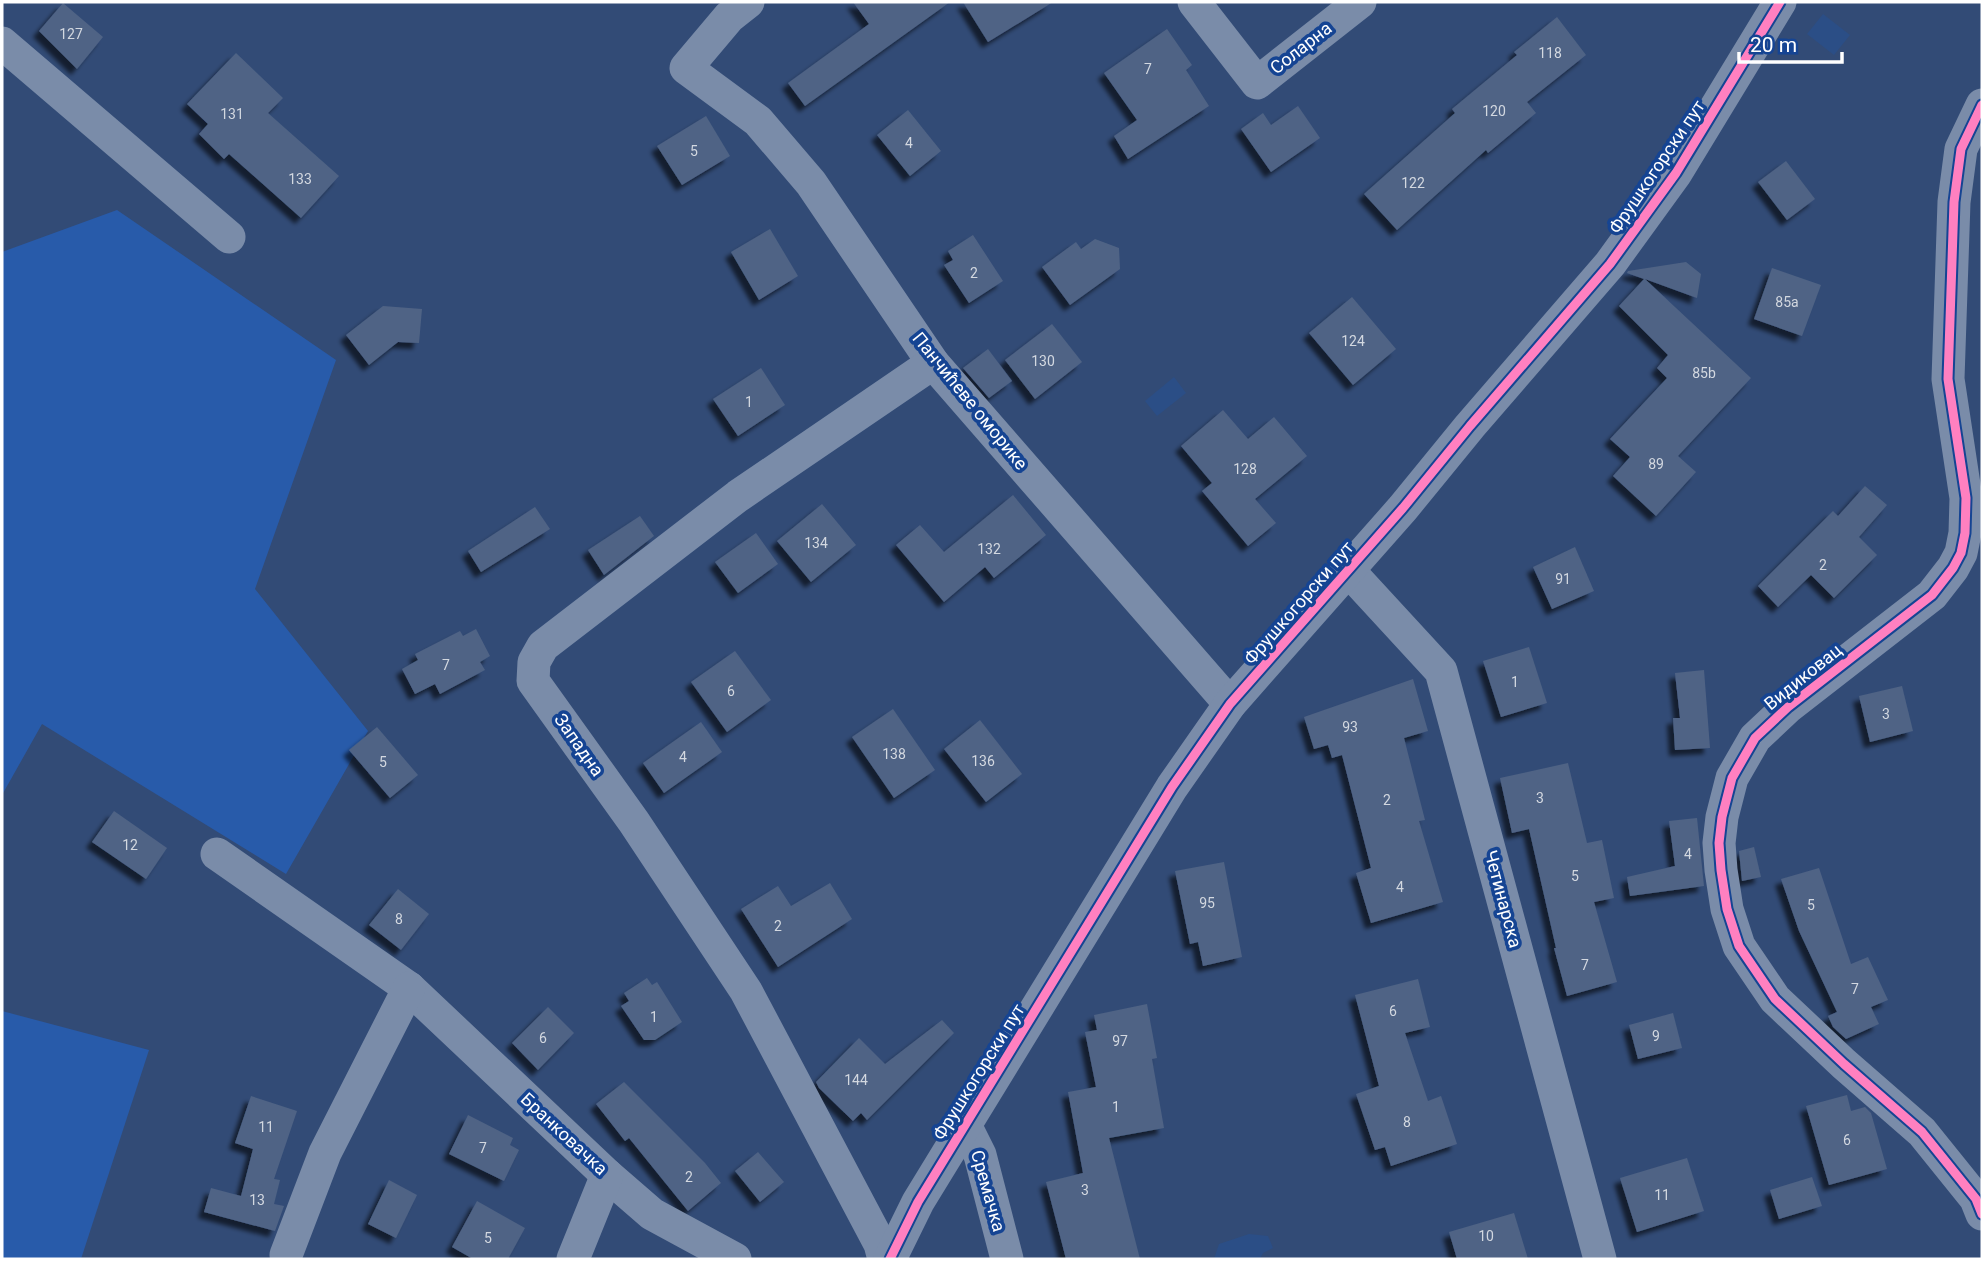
<svg xmlns="http://www.w3.org/2000/svg" width="1984" height="1261" font-family="Roboto,sans-serif">
	<style>
		.green { fill: #285baa }
		.water { fill: #2b4e86 }
		.building { fill: #4f6385; filter: url(#shadow) }
		.lines { fill: none; stroke-linecap: round; stroke-linejoin: round }
		.minor { stroke: #7a8ca9; stroke-width: 33 }
		.cycleway-casing { stroke: #154493; stroke-width: 13 }
		.cycleway { stroke: #ff80c0; stroke-width: 9 }
		.labels { text-anchor: middle; stroke-width: 7; stroke-linejoin: round; paint-order: stroke }
		.number-label { font-size: 14px; fill: #d3d8e0 }
		.street-label { font-size: 18px; fill: #fff; stroke: #154493 }
	</style>
	<defs>
		<filter id="shadow"><feDropShadow dx="-6" dy="6" stdDeviation="2" flood-color="#0009"/></filter>
	</defs>
	<rect width="100%" height="100%" fill="#324b76"/>
	<g class="green">
		<path d="M 117,210 L 336,360 L 255,589 L 368,731 L 286,874 L 42,724 L 2,795 L 2,252 Z"/>
		<path d="M 2,1011 L 149,1050 L 81,1259 L 2,1259 Z"/>
	</g>
	<g class="water">
		<path d="M 1823,14 L 1850,35 L 1834,55 L 1807,34 Z"/>
		<path d="M 1174,377 L 1186,393 L 1157,416 L 1145,401 Z"/>
		<path d="M 1249,1234 L 1268,1236 L 1273,1248 L 1263,1253 L 1260,1259 L 1214,1259 L 1219,1244 Z"/>
	</g>
	<g class="building">
		<path d="M 853,2 L 950,2 L 805,106 L 788,83 L 869,24 Z"/>
		<path d="M 963,2 L 1053,2 L 988,42 Z"/>
		<path d="M 63,3 L 103,37 L 77,69 L 39,31 Z"/>
		<path d="M 1557,17 L 1586,55 L 1527,102 L 1536,113 L 1488,153 L 1486,150 L 1397,230 L 1364,194 L 1455,113 L 1452,109 L 1517,55 L 1514,52 Z"/>
		<path d="M 1167,29 L 1192,65 L 1186,70 L 1209,106 L 1128,159 L 1114,136 L 1137,120 L 1104,73 Z"/>
		<path d="M 236,53 L 283,98 L 268,113 L 339,176 L 301,218 L 229,154 L 224,159 L 199,134 L 208,124 L 187,104 Z"/>
		<path d="M 1298,106 L 1320,138 L 1271,172 L 1241,129 L 1263,113 L 1271,125 Z"/>
		<path d="M 908,110 L 941,151 L 910,176 L 877,135 Z"/>
		<path d="M 706,116 L 730,156 L 682,185 L 657,146 Z"/>
		<path d="M 1786,161 L 1815,199 L 1787,220 L 1758,182 Z"/>
		<path d="M 770,229 L 798,276 L 759,300 L 731,252 Z"/>
		<path d="M 973,235 L 1003,281 L 969,303 L 944,265 L 953,260 L 948,251 Z"/>
		<path d="M 1095,239 L 1119,248 L 1120,269 L 1070,305 L 1042,267 L 1076,242 L 1081,249 Z"/>
		<path d="M 1686,262 L 1701,274 L 1697,298 L 1645,279 L 1751,378 L 1678,456 L 1696,472 L 1656,516 L 1613,476 L 1630,457 L 1610,439 L 1667,378 L 1657,368 L 1668,355 L 1619,306 L 1644,279 L 1627,273 L 1628,271 Z"/>
		<path d="M 1772,268 L 1821,285 L 1802,336 L 1754,319 Z"/>
		<path d="M 1352,297 L 1396,349 L 1353,385 L 1309,333 Z"/>
		<path d="M 383,306 L 422,309 L 419,343 L 398,342 L 369,365 L 346,335 Z"/>
		<path d="M 1052,324 L 1082,362 L 1035,399 L 1005,360 Z"/>
		<path d="M 988,349 L 1012,381 L 989,398 L 963,368 Z"/>
		<path d="M 761,368 L 785,405 L 738,436 L 713,399 Z"/>
		<path d="M 1223,410 L 1248,439 L 1274,417 L 1307,456 L 1255,499 L 1276,523 L 1248,546 L 1202,491 L 1212,483 L 1181,446 Z"/>
		<path d="M 1865,486 L 1887,505 L 1859,537 L 1877,555 L 1834,598 L 1811,575 L 1778,607 L 1758,586 L 1833,511 L 1838,516 Z"/>
		<path d="M 1013,495 L 1046,535 L 994,578 L 985,567 L 944,602 L 896,545 L 920,525 L 944,552 Z"/>
		<path d="M 822,504 L 856,545 L 811,582 L 777,541 Z"/>
		<path d="M 535,507 L 550,529 L 481,572 L 468,551 Z"/>
		<path d="M 640,516 L 654,536 L 604,575 L 588,550 Z"/>
		<path d="M 756,533 L 778,564 L 738,593 L 715,562 Z"/>
		<path d="M 1575,547 L 1594,591 L 1552,609 L 1533,567 Z"/>
		<path d="M 476,629 L 490,656 L 480,662 L 485,670 L 440,694 L 435,684 L 415,694 L 402,669 L 418,660 L 415,654 L 460,631 L 463,636 Z"/>
		<path d="M 1529,647 L 1547,703 L 1501,717 L 1483,661 Z"/>
		<path d="M 735,651 L 771,700 L 727,732 L 691,682 Z"/>
		<path d="M 1704,670 L 1710,748 L 1675,750 L 1673,718 L 1680,718 L 1675,673 Z"/>
		<path d="M 1413,679 L 1428,731 L 1404,738 L 1425,820 L 1419,821 L 1443,902 L 1371,923 L 1356,873 L 1371,868 L 1342,755 L 1332,758 L 1328,745 L 1314,749 L 1304,717 Z"/>
		<path d="M 1902,686 L 1913,731 L 1870,742 L 1859,696 Z"/>
		<path d="M 893,709 L 935,770 L 894,798 L 852,737 Z"/>
		<path d="M 980,720 L 1022,774 L 986,802 L 944,749 Z"/>
		<path d="M 701,722 L 722,752 L 664,793 L 643,763 Z"/>
		<path d="M 377,727 L 418,775 L 390,798 L 349,750 Z"/>
		<path d="M 1568,763 L 1587,843 L 1602,840 L 1614,898 L 1594,902 L 1617,982 L 1567,996 L 1554,948 L 1556,948 L 1529,829 L 1512,833 L 1500,778 Z"/>
		<path d="M 114,811 L 167,848 L 146,879 L 92,842 Z"/>
		<path d="M 1697,818 L 1704,886 L 1630,896 L 1627,877 L 1675,866 L 1669,821 Z"/>
		<path d="M 1754,847 L 1761,877 L 1742,881 L 1739,851 Z"/>
		<path d="M 1224,862 L 1242,957 L 1203,966 L 1198,942 L 1190,944 L 1175,871 Z"/>
		<path d="M 1819,868 L 1851,964 L 1868,957 L 1888,1000 L 1871,1007 L 1879,1024 L 1846,1039 L 1833,1027 L 1828,1016 L 1837,1012 L 1799,931 L 1781,879 Z"/>
		<path d="M 830,883 L 852,919 L 778,967 L 741,909 L 778,886 L 791,906 Z"/>
		<path d="M 398,889 L 429,914 L 401,950 L 369,925 Z"/>
		<path d="M 647,978 L 652,985 L 657,982 L 682,1022 L 655,1040 L 644,1040 L 621,1006 L 629,1001 L 624,993 Z"/>
		<path d="M 1418,979 L 1430,1027 L 1405,1033 L 1428,1101 L 1441,1096 L 1457,1144 L 1391,1166 L 1385,1147 L 1375,1150 L 1356,1094 L 1379,1086 L 1355,995 Z"/>
		<path d="M 1147,1004 L 1157,1058 L 1152,1059 L 1164,1128 L 1109,1138 L 1140,1259 L 1066,1259 L 1046,1182 L 1083,1173 L 1068,1092 L 1096,1087 L 1085,1032 L 1097,1030 L 1094,1015 Z"/>
		<path d="M 548,1007 L 574,1033 L 538,1070 L 512,1043 Z"/>
		<path d="M 1673,1013 L 1682,1048 L 1638,1059 L 1629,1025 Z"/>
		<path d="M 942,1020 L 954,1033 L 867,1120 L 861,1113 L 853,1121 L 819,1088 L 816,1082 L 859,1038 L 885,1064 Z"/>
		<path d="M 624,1082 L 705,1163 L 721,1183 L 688,1211 L 629,1138 L 625,1141 L 596,1104 Z"/>
		<path d="M 1847,1095 L 1851,1111 L 1865,1107 L 1871,1113 L 1887,1169 L 1829,1185 L 1806,1106 Z"/>
		<path d="M 251,1096 L 297,1111 L 274,1179 L 280,1180 L 274,1204 L 284,1206 L 275,1231 L 204,1212 L 211,1188 L 241,1196 L 253,1149 L 235,1143 Z"/>
		<path d="M 468,1115 L 513,1138 L 510,1145 L 519,1150 L 504,1181 L 449,1154 Z"/>
		<path d="M 758,1152 L 784,1182 L 760,1202 L 735,1171 Z"/>
		<path d="M 1687,1158 L 1704,1211 L 1637,1232 L 1620,1178 Z"/>
		<path d="M 1812,1177 L 1822,1206 L 1779,1219 L 1770,1190 Z"/>
		<path d="M 389,1180 L 417,1195 L 396,1238 L 368,1224 Z"/>
		<path d="M 477,1201 L 525,1228 L 508,1259 L 473,1259 L 452,1247 Z"/>
		<path d="M 1514,1213 L 1528,1259 L 1457,1259 L 1449,1232 Z"/>
	</g>
	<g class="lines">
		<g class="minor">
			<path d="M 748,2 L 729,17 L 686,68 L 758,121 L 811,183 L 933,363 L 1230,704"/>
			<path d="M 1194,2 L 1257,83 L 1360,2"/>
			<path d="M 2,43 L 229,237"/>
			<path d="M 1982,105 L 1961,149 L 1954,202 L 1948,379 L 1966,498 L 1965,533 L 1961,553 L 1953,568 L 1932,595 L 1788,707 L 1755,738 L 1732,778 L 1722,817 L 1719,843 L 1721,870 L 1727,909 L 1739,946 L 1775,999 L 1844,1064 L 1922,1132 L 1976,1199 L 1982,1214"/>
			<path d="M 1348,570 L 1441,671 L 1600,1259"/>
			<path d="M 217,854 L 409,988 L 607,1175 L 652,1214 L 735,1259"/>
			<path d="M 965,1125 L 980,1155 L 1007,1259"/>
			<path d="M 286,1255 L 325,1153 L 409,988"/>
			<path d="M 573,1259 L 607,1175"/>
			<path d="M 884,1259 L 880,1244 L 746,991 L 634,822 L 533,681 L 534,662 L 543,646 L 738,496 L 933,363"/>
			<path d="M 890,1259 L 918,1202 L 1172,787 L 1230,704 L 1403,508 L 1470,426 L 1610,264 L 1676,173 L 1780,2"/>
		</g>
		<defs>
			<g id="cycleway">
				<path d="M 1982,105 L 1961,149 L 1954,202 L 1948,379 L 1966,498 L 1965,533 L 1961,553 L 1953,568 L 1932,595 L 1788,707 L 1755,738 L 1732,778 L 1722,817 L 1719,843 L 1721,870 L 1727,909 L 1739,946 L 1775,999 L 1844,1064 L 1922,1132 L 1976,1199 L 1982,1214"/>
				<path d="M 890,1259 L 918,1202 L 1172,787 L 1230,704 L 1403,508 L 1470,426 L 1610,264 L 1676,173 L 1780,2"/>
			</g>
		</defs>
		<use href="#cycleway" class="cycleway-casing"/>
		<use href="#cycleway" class="cycleway"/>
	</g>
	<g class="labels">
		<g class="number-label">
			<text x="71" y="39">127</text>
			<text x="1550" y="58">118</text>
			<text x="1148" y="74">7</text>
			<text x="1494" y="116">120</text>
			<text x="232" y="119">131</text>
			<text x="909" y="148">4</text>
			<text x="694" y="156">5</text>
			<text x="300" y="184">133</text>
			<text x="1413" y="188">122</text>
			<text x="974" y="278">2</text>
			<text x="1787" y="307">85a</text>
			<text x="1353" y="346">124</text>
			<text x="1043" y="366">130</text>
			<text x="1704" y="378">85b</text>
			<text x="749" y="407">1</text>
			<text x="1656" y="469">89</text>
			<text x="1245" y="474">128</text>
			<text x="816" y="548">134</text>
			<text x="989" y="554">132</text>
			<text x="1823" y="570">2</text>
			<text x="1563" y="584">91</text>
			<text x="446" y="670">7</text>
			<text x="1515" y="687">1</text>
			<text x="731" y="696">6</text>
			<text x="1886" y="719">3</text>
			<text x="1350" y="732">93</text>
			<text x="894" y="759">138</text>
			<text x="683" y="762">4</text>
			<text x="983" y="766">136</text>
			<text x="383" y="767">5</text>
			<text x="1540" y="803">3</text>
			<text x="1387" y="805">2</text>
			<text x="130" y="850">12</text>
			<text x="1688" y="859">4</text>
			<text x="1575" y="881">5</text>
			<text x="1400" y="892">4</text>
			<text x="1207" y="908">95</text>
			<text x="1811" y="910">5</text>
			<text x="399" y="924">8</text>
			<text x="778" y="931">2</text>
			<text x="1585" y="970">7</text>
			<text x="1855" y="994">7</text>
			<text x="1393" y="1016">6</text>
			<text x="654" y="1022">1</text>
			<text x="1656" y="1041">9</text>
			<text x="543" y="1043">6</text>
			<text x="1120" y="1046">97</text>
			<text x="856" y="1085">144</text>
			<text x="1116" y="1112">1</text>
			<text x="1407" y="1127">8</text>
			<text x="266" y="1132">11</text>
			<text x="1847" y="1145">6</text>
			<text x="483" y="1153">7</text>
			<text x="689" y="1182">2</text>
			<text x="1085" y="1195">3</text>
			<text x="1662" y="1200">11</text>
			<text x="257" y="1205">13</text>
			<text x="1486" y="1241">10</text>
			<text x="488" y="1243">5</text>
		</g>
		<g class="street-label">
			<text transform="translate(1301 48) rotate(-38)" y="6">Соларна</text>
			<text transform="translate(1657 167) rotate(-56)" y="6">Фрушкогорски пут</text>
			<text transform="translate(970 401) rotate(51)" y="6">Панчићеве оморике</text>
			<text transform="translate(1299 603) rotate(-49)" y="6">Фрушкогорски пут</text>
			<text transform="translate(1803 677) rotate(-39)" y="6">Видиковац</text>
			<text transform="translate(579 745) rotate(55)" y="6">Западна</text>
			<text transform="translate(1503 899) rotate(75)" y="6">Четинарска</text>
			<text transform="translate(979 1072) rotate(-58)" y="6">Фрушкогорски пут</text>
			<text transform="translate(564 1134) rotate(43)" y="6">Бранковачка</text>
			<text transform="translate(988 1191) rotate(74)" y="6">Сремачка</text>
		</g>
	</g>
	<rect width="1984" height="1261" fill="none" stroke="#ffffff" stroke-width="7"/>
	<path d="M1739 52v10h103v-10" fill="none" stroke="#ffffff" stroke-width="3.5"/>
	<text x="1750" y="52" font-size="21" fill="#ffffff" stroke="#154493" stroke-width="5" paint-order="stroke">20 m</text>
</svg>
